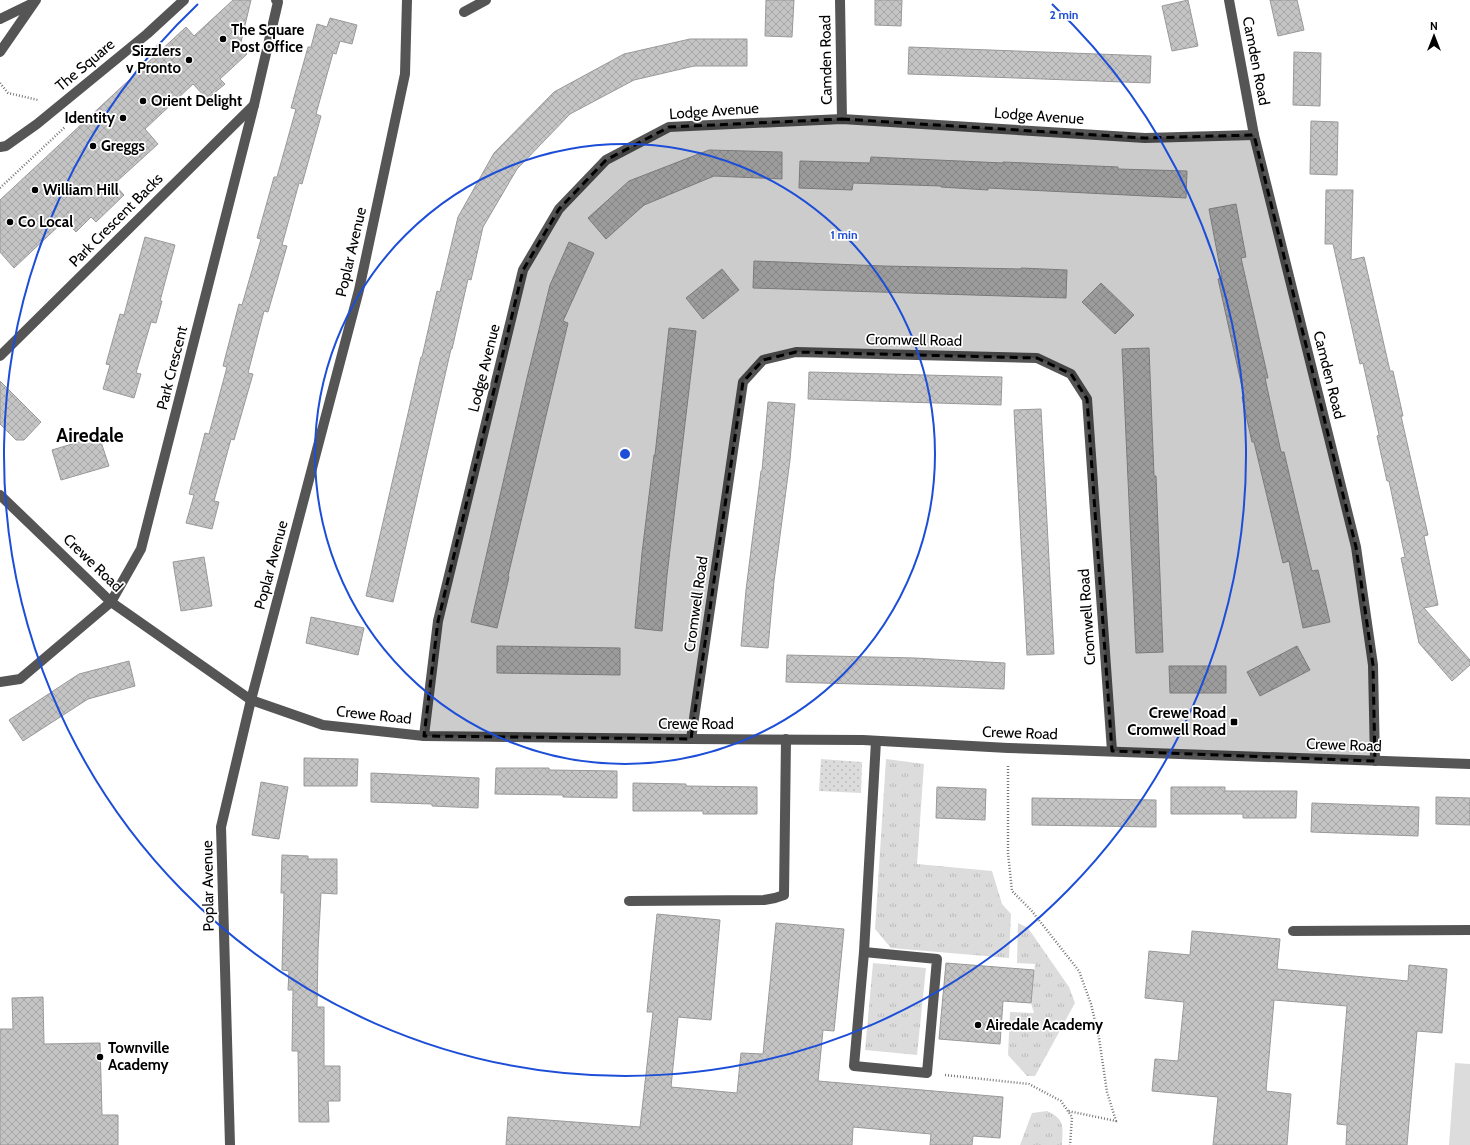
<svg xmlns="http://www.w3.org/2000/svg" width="1470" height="1145" font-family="Cabin,sans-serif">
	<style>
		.grass { fill: url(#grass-tufts) }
		.park { fill: url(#park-dots) }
		.pitch { fill: #dcdcdc }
		.building { fill: url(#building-cross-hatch); stroke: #999 }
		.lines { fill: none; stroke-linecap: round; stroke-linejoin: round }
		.path { stroke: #777; stroke-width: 2.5; stroke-dasharray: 1 2; stroke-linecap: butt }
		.minor { stroke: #555; stroke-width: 10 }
		.marked { fill: #000; fill-opacity: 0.2; stroke: #000; stroke-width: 3; stroke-dasharray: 8 5; stroke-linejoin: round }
		.ring { fill: none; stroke: #1d4ed8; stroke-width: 2 }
		.poi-dot { fill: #000; stroke: #fff; stroke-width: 1.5 }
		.labels { text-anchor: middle; stroke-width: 3.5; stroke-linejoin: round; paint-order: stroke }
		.poi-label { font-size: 15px; font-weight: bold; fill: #000; stroke: #fff; text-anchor: start }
		.street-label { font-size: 15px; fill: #000; stroke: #fff }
		.district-label { font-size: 19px; font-weight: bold; fill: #000; stroke: #fff }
		.centre { fill: #1d4ed8; stroke: #fff; stroke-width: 2 }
		.ring-label { font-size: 12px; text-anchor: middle; font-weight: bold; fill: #1d4ed8; stroke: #fff; stroke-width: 3.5; stroke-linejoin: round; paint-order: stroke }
	</style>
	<defs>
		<pattern id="grass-tufts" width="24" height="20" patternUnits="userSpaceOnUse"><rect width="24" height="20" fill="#dcdcdc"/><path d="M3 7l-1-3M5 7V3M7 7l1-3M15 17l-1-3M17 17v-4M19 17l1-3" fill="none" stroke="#bbb"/></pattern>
		<pattern id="park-dots" width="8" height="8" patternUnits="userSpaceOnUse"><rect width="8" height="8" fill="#dcdcdc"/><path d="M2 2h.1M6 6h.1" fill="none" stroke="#bbb" stroke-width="1.8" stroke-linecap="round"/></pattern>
		<pattern id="building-cross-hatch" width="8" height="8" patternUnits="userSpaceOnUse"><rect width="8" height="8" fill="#c4c4c4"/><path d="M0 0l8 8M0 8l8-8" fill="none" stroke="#a7a7a7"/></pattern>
	</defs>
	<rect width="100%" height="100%" fill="#fff"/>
	<g class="grass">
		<path d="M 886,759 L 924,764 L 917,864 L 992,871 L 1002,904 L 1011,914 L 1009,958 L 891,948 L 875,929 Z"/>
		<path d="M 1018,923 L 1028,928 L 1069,987 L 1075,1003 L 1035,1076 L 1027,1076 L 1008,1055 L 1010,1012 L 1034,1013 L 1031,1003 L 1035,964 L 1017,963 Z"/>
		<path d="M 873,963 L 926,968 L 917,1055 L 865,1050 Z"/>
		<path d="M 1047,1111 C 1065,1119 1063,1127 1062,1145 L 1020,1145 L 1032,1113 Z"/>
	</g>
	<path class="park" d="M 821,759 L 862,762 L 861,793 L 819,791 Z"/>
	<path class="pitch" d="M 1455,1063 L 1470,1064 L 1470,1145 L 1449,1145 Z"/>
	<g class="building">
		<path d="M 233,0 L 251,0 L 240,46 L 247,54 L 220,79 L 225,84 L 207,99 L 193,84 L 145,129 L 158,144 L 114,184 L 124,195 L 96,222 L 91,217 L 76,232 L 65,220 L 14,268 L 0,252 L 0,200 L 186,27 L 194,36 Z"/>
		<path d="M 766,0 L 794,0 L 792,37 L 765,36 Z"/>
		<path d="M 875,0 L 902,0 L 901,26 L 875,25 Z"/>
		<path d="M 1188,0 L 1198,46 L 1172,51 L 1162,6 Z"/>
		<path d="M 1270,0 L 1297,0 L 1304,30 L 1278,36 Z"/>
		<path d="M 330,18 L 357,25 L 352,44 L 340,41 L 336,54 L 333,53 L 316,114 L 321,116 L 302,184 L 299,183 L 282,245 L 287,246 L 268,312 L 264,311 L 248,373 L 253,374 L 234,440 L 231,439 L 214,501 L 219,502 L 212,529 L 186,523 L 194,495 L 189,494 L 205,433 L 209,434 L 227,367 L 223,366 L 239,304 L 242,305 L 261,239 L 257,238 L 274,177 L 277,177 L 296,109 L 291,108 L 308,47 L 311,47 L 317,24 L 327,27 Z"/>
		<path d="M 690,39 L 747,39 L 747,66 L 694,66 L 634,80 L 570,114 L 517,169 L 483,227 L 471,280 L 468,279 L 452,349 L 451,349 L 393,602 L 366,596 L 421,357 L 422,357 L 437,291 L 440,292 L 458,217 L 494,153 L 554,92 L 624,54 Z"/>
		<path d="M 909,47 L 1151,56 L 1150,83 L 908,74 Z"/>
		<path d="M 1294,52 L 1321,53 L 1320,106 L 1293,105 Z"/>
		<path d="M 1311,121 L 1338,122 L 1337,175 L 1310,174 Z"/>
		<path d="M 709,150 L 782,152 L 782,179 L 714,176 L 644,205 L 606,239 L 588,218 L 629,181 Z"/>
		<path d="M 871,157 L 1003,163 L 1003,162 L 1050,164 L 1118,167 L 1118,169 L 1187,171 L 1186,198 L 988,188 L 988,190 L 941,187 L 941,186 L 853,183 L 852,190 L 799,188 L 800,161 L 870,163 Z"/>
		<path d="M 1326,190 L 1353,190 L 1351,260 L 1364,257 L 1390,371 L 1393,371 L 1403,416 L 1401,416 L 1428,535 L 1424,536 L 1438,605 L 1424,608 L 1470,660 L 1470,665 L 1452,681 L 1419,643 L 1401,558 L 1405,557 L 1389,481 L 1387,481 L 1377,436 L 1379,435 L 1363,363 L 1360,364 L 1333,244 L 1325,244 Z"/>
		<path d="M 1236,204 L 1246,257 L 1241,258 L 1268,378 L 1265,378 L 1281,452 L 1284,452 L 1312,571 L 1318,570 L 1330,622 L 1303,628 L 1289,561 L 1283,563 L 1254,442 L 1252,442 L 1242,397 L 1244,396 L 1218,279 L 1222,278 L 1209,209 Z"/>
		<path d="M 145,237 L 175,245 L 160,301 L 162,301 L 156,323 L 151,322 L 136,373 L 141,374 L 134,398 L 103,389 L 110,365 L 106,364 L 120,314 L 124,315 Z"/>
		<path d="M 569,242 L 594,253 L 563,321 L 568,323 L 508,576 L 509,577 L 497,628 L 471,622 L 527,378 L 550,285 Z"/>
		<path d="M 754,261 L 884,266 L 1021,269 L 1021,268 L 1067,270 L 1066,298 L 753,288 Z"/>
		<path d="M 722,269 L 739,290 L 703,319 L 686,298 Z"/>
		<path d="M 1101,283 L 1134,315 L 1115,334 L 1082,302 Z"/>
		<path d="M 669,328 L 696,331 L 667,575 L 662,631 L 635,628 L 642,553 L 654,455 L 655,455 Z"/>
		<path d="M 1149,348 L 1154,476 L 1156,476 L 1163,652 L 1136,653 L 1122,349 Z"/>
		<path d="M 809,372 L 1002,377 L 1001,405 L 808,399 Z"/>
		<path d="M 0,381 L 41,422 L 24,440 L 16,440 L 0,424 Z"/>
		<path d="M 768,402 L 795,404 L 790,460 L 774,581 L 768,648 L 741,646 L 746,590 L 761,471 L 762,471 Z"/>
		<path d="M 1041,409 L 1054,654 L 1027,655 L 1014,410 Z"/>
		<path d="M 99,436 L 109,466 L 61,480 L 52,450 Z"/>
		<path d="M 204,557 L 212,606 L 181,611 L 173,562 Z"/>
		<path d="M 311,617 L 364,628 L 358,655 L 306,643 Z"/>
		<path d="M 497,646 L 620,648 L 620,675 L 497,673 Z"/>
		<path d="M 1297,646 L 1310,670 L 1260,696 L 1247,672 Z"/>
		<path d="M 787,655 L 915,658 L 1005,663 L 1004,689 L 928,686 L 786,682 Z"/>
		<path d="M 129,661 L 135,686 L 88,699 L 23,741 L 9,720 L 79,674 Z"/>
		<path d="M 1169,666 L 1226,666 L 1226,693 L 1170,693 Z"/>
		<path d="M 304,758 L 358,759 L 357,786 L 304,786 Z"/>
		<path d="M 496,768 L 549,768 L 549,770 L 617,771 L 617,798 L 563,797 L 563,795 L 495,794 Z"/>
		<path d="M 371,773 L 479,778 L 478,808 L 432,806 L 432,804 L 371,802 Z"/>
		<path d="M 261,782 L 288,787 L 279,839 L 252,835 Z"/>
		<path d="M 633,783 L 686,784 L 686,786 L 757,787 L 757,814 L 703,814 L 703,811 L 633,811 Z"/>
		<path d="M 937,787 L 986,789 L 985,820 L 936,818 Z"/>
		<path d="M 1171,787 L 1225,787 L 1225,791 L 1297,791 L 1296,818 L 1243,818 L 1243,814 L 1171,814 Z"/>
		<path d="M 1436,797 L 1470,798 L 1470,825 L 1436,824 Z"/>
		<path d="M 1032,798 L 1156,800 L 1156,827 L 1032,825 Z"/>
		<path d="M 1312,803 L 1419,807 L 1418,836 L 1311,832 Z"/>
		<path d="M 282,855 L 308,856 L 308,859 L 337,859 L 337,894 L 321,893 L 318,950 L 317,1007 L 324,1007 L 324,1066 L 340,1066 L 340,1101 L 328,1101 L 329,1122 L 299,1122 L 298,1051 L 292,1051 L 293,990 L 288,990 L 289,971 L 282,970 L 284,893 L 281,893 Z"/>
		<path d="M 657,914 L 720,920 L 711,1020 L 678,1017 L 671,1087 L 737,1093 L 741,1053 L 763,1054 L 776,923 L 844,929 L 834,1031 L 823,1030 L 818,1081 L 1003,1097 L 1000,1138 L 973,1136 L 972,1145 L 930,1145 L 931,1134 L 853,1127 L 852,1145 L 506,1145 L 508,1117 L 640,1127 L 653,1012 L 647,1012 Z"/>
		<path d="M 1192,931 L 1280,939 L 1277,969 L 1408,981 L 1409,965 L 1447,969 L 1442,1033 L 1417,1031 L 1407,1145 L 1346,1145 L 1347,1125 L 1337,1124 L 1347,1006 L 1274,1000 L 1266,1091 L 1291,1094 L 1287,1145 L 1213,1145 L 1218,1097 L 1152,1091 L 1155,1059 L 1178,1061 L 1184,1002 L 1145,998 L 1149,951 L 1190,955 Z"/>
		<path d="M 946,963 L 1034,970 L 1031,1003 L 1003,1001 L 1000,1044 L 939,1039 Z"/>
		<path d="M 43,997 L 44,1044 L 100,1043 L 102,1115 L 118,1115 L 118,1145 L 0,1145 L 0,1029 L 13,1029 L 12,998 Z"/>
	</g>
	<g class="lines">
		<g class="path">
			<path d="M 0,83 L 8,93 L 38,100"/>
			<path d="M 0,188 L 65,127"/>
			<path d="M 1008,766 L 1008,853 L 1012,891 L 1031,910 L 1079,971 L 1091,1004 L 1099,1038 L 1107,1092 L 1116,1121 L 1068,1111"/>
			<path d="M 945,1075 L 1029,1084 L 1061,1101 L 1072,1117 L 1070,1145"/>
		</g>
		<g class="minor">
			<path d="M 840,0 L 842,119"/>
			<path d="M 1229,0 L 1254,135 L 1356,547 L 1373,665 L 1375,761"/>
			<path d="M 464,12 L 486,0"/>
			<path d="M 0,19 L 31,4"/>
			<path d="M 0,52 L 36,0"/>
			<path d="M 0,147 L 6,146 L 37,124 L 147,34 L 184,0"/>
			<path d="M 0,356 L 254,105"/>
			<path d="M 0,495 L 111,602 L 251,700 L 323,725 L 424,736 L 691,739 L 863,740 L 1008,748 L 1470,764"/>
			<path d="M 0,682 L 20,679 L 111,602 L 141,549 L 254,105 L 278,2 L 276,0"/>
			<path d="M 424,736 L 438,621 L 523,270 L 559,209 L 606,160 L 669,127 L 842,119 L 1145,138 L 1254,135"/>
			<path d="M 691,739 L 743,382 L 763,360 L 796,352 L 1037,358 L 1071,374 L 1087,399 L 1112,751"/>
			<path d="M 629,901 L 764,900 L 775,898 L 784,895 L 786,739"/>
			<path d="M 1293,931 L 1470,930"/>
			<path d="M 864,952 L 937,959 L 927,1073 L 854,1066 L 864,952 L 876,741"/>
			<path d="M 230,1145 L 221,827 L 251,700 L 359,290 L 405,74 L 407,0"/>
		</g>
	</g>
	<path class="marked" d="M 842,119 L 1145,138 L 1254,135 L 1356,547 L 1373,665 L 1375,761 L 1112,751 L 1087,399 L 1071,374 L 1037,358 L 796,352 L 763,360 L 743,382 L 691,739 L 424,736 L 438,621 L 523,270 L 559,209 L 606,160 L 669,127 Z"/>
	<g class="ring">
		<circle cx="625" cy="454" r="310"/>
		<path d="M1052 4A621 621 0 1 1 198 4"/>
	</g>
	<g class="poi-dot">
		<circle cx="223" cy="39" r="4"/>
		<circle cx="189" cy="60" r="4"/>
		<circle cx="143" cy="101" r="4"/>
		<circle cx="123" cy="118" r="4"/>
		<circle cx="93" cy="146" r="4"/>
		<circle cx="35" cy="190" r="4"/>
		<circle cx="10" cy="222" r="4"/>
		<rect x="1230" y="718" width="8" height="8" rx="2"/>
		<circle cx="978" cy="1025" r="4"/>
		<circle cx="100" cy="1057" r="4"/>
	</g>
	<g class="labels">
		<g class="poi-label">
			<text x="231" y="35">The Square<tspan x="231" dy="17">Post Office</tspan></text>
			<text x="181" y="56" text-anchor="end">Sizzlers<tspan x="181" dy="17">v Pronto</tspan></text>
			<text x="151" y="106">Orient Delight</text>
			<text x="115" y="123" text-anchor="end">Identity</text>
			<text x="101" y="151">Greggs</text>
			<text x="43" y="195">William Hill</text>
			<text x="18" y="227">Co Local</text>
			<text x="1226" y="718" text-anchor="end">Crewe Road<tspan x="1226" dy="17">Cromwell Road</tspan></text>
			<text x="986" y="1030">Airedale Academy</text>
			<text x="108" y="1053">Townville<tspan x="108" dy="17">Academy</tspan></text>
		</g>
		<g class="street-label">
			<text transform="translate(826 60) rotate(-91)" y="5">Camden Road</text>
			<text transform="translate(1256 61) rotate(79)" y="5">Camden Road</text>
			<text transform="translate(85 65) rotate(-40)" y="5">The Square</text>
			<text transform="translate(714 111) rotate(-4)" y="5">Lodge Avenue</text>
			<text transform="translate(1039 116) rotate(4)" y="5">Lodge Avenue</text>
			<text transform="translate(116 220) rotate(-45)" y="5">Park Crescent Backs</text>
			<text transform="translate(351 252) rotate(-77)" y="5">Poplar Avenue</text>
			<text transform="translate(914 340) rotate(1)" y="5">Cromwell Road</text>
			<text transform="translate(172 368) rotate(-76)" y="5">Park Crescent</text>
			<text transform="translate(484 368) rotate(-76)" y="5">Lodge Avenue</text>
			<text transform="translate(1329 375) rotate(76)" y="5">Camden Road</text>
			<text transform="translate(93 563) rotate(44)" y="5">Crewe Road</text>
			<text transform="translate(271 565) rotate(-75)" y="5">Poplar Avenue</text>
			<text transform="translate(696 604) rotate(-82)" y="5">Cromwell Road</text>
			<text transform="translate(1087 617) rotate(-94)" y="5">Cromwell Road</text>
			<text transform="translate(374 715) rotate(6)" y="5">Crewe Road</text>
			<text x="696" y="729">Crewe Road</text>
			<text transform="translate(1020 733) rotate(2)" y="5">Crewe Road</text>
			<text transform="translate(1344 745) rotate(2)" y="5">Crewe Road</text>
			<text transform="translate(208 886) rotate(-91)" y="5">Poplar Avenue</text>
		</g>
		<g class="district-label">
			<text x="90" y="442">Airedale</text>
		</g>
	</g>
	<circle cx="625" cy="454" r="6" class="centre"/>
	<g class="ring-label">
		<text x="1064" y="19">2 min</text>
		<text x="844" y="239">1 min</text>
	</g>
	<g transform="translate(1434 36)" stroke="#ffffff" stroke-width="3" paint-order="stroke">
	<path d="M0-3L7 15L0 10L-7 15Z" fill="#000000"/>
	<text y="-6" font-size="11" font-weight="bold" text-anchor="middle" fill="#000000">N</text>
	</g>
</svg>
